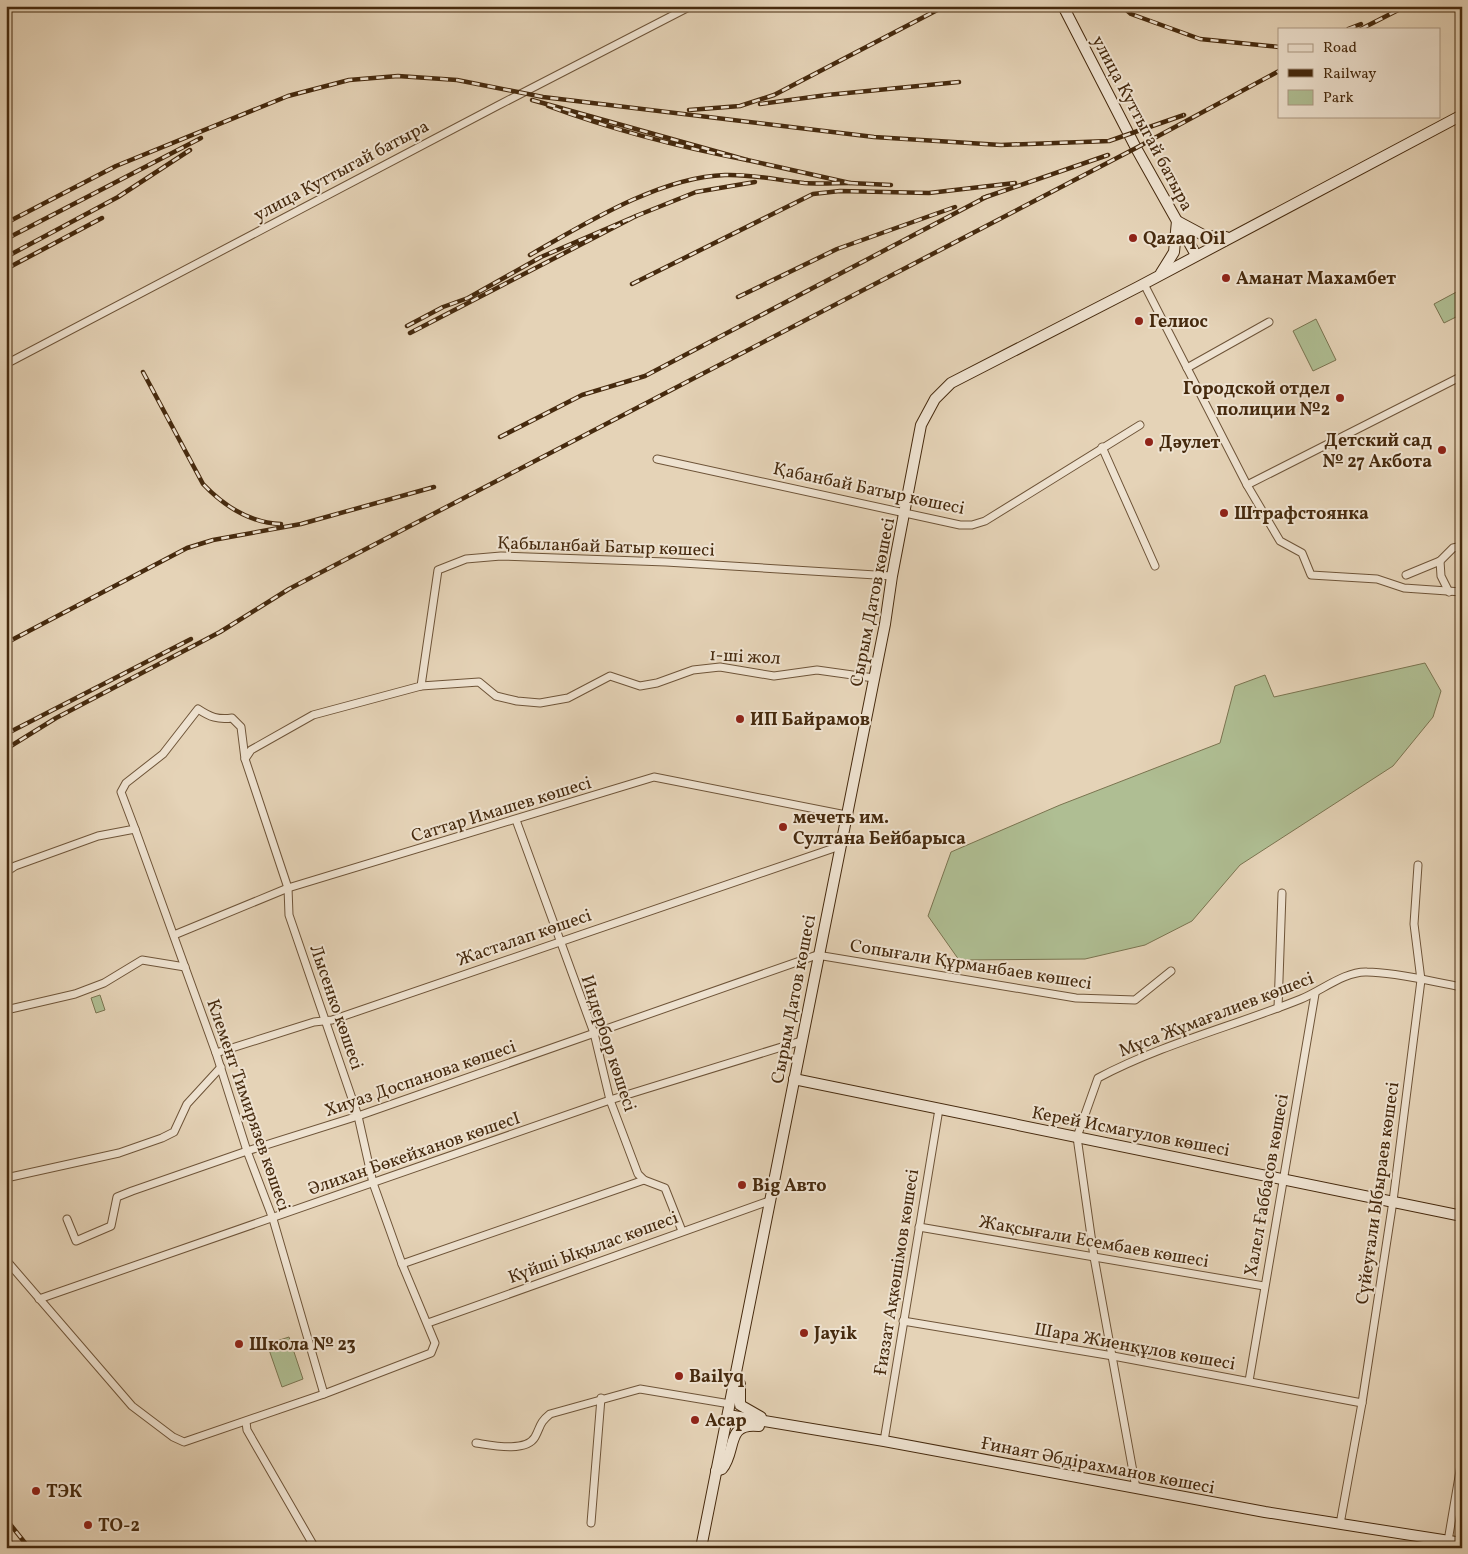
<svg xmlns="http://www.w3.org/2000/svg" width="1468" height="1554" font-family="Vollkorn,serif">
	<style>
		.green { fill: #afbe93; stroke: #7a7450 }
		.lines { fill: none; stroke-linecap: round; stroke-linejoin: round }
		.street-casing { stroke: #6e5438; stroke-width: 9 }
		.secondary-casing { stroke: #462a0e; stroke-width: 12 }
		.street { stroke: #eee2d0; stroke-width: 7 }
		.secondary { stroke: #eee2d0; stroke-width: 10 }
		.rail-casing { stroke: #462a0e; stroke-width: 4.5 }
		.rail { stroke: #eee2d0; stroke-width: 2.5; stroke-dasharray: 8; stroke-linecap: butt }
		.poi-dot { fill: #8f2418; stroke: #eee2d0; stroke-width: 2 }
		.labels { text-anchor: middle; stroke-width: 4; stroke-linejoin: round; paint-order: stroke }
		.street-label { font-size: 18px; fill: #462a0e; stroke: #eee2d0 }
		.poi-label { font-size: 18px; font-weight: bold; fill: #462a0e; stroke: #eee2d0; text-anchor: start }
	</style>
	<rect width="100%" height="100%" fill="#e5d3b7"/>
	<filter id="stains"><feTurbulence type="fractalNoise" baseFrequency=".004" numOctaves="4"/><feColorMatrix values="0 0 0 0 .2 0 0 0 0 .09 0 0 0 0 .02 0 0 0 .5 -.17"/></filter>
	<radialGradient id="worn" r=".72"><stop offset=".6" stop-color="#630" stop-opacity="0"/><stop offset="1" stop-color="#630" stop-opacity=".3"/></radialGradient>
	<g class="green">
		<path d="M 1462,289 L 1462,314 L 1444,323 L 1434,304 Z"/>
		<path d="M 1316,319 L 1336,360 L 1313,371 L 1293,331 Z"/>
		<path d="M 1425,663 L 1441,691 L 1433,717 L 1393,766 L 1240,865 L 1192,921 L 1145,945 L 1085,959 L 959,960 L 928,916 L 951,852 L 1060,805 L 1220,743 L 1235,686 L 1265,675 L 1274,697 Z"/>
		<path d="M 100,995 L 105,1010 L 96,1013 L 91,998 Z"/>
		<path d="M 289,1337 L 303,1379 L 282,1387 L 267,1344 Z"/>
	</g>
	<g class="lines">
		<defs>
			<g id="street">
				<path d="M 1457,118 L 1462,126"/>
				<path d="M 1144,284 L 1247,485 L 1280,541 L 1302,553 L 1311,575 L 1377,579 L 1404,588 L 1462,592"/>
				<path d="M 6,364 L 497,106 L 691,6"/>
				<path d="M 1187,368 L 1269,322"/>
				<path d="M 1102,447 L 1155,566"/>
				<path d="M 657,459 L 960,525 L 972,525 L 985,521 L 1140,425"/>
				<path d="M 1247,485 L 1462,376"/>
				<path d="M 1406,575 L 1440,561"/>
				<path d="M 1449,592 L 1441,576 L 1440,561 L 1453,548 L 1462,546"/>
				<path d="M 421,686 L 479,682 L 496,696 L 517,701 L 540,703 L 568,698 L 610,676 L 640,686 L 657,683 L 693,670 L 720,667 L 774,676 L 817,670 L 874,678"/>
				<path d="M 516,820 L 594,1033 L 610,1100 L 638,1174 L 644,1180 L 665,1188 L 682,1231"/>
				<path d="M 135,829 L 216,1053 L 247,1151 L 273,1219 L 324,1394"/>
				<path d="M 6,872 L 15,866 L 98,836 L 135,829 L 121,792 L 126,783 L 163,754 L 198,709 C 210,717 218,720 232,718 L 241,727 L 245,759 L 251,750 L 313,715 L 421,686 L 438,570 L 466,559 L 501,556 L 666,562 L 892,576"/>
				<path d="M 174,935 L 288,888 L 654,777 L 846,815"/>
				<path d="M 1278,1008 L 1282,893"/>
				<path d="M 6,1010 L 75,994 L 104,983 L 142,960 L 185,967"/>
				<path d="M 216,1053 L 314,1022 L 332,1020 L 840,846"/>
				<path d="M 6,1178 L 119,1153 L 162,1138 L 174,1132 L 187,1104 L 221,1067"/>
				<path d="M 67,1219 L 76,1241 L 111,1226 L 117,1197 L 132,1191 L 247,1151 L 358,1116 L 817,955 L 1076,998 L 1135,1000 L 1171,971"/>
				<path d="M 919,1227 L 1264,1286"/>
				<path d="M 6,1260 L 132,1406 L 173,1437 L 184,1442 L 324,1394 L 431,1353 L 435,1343 L 402,1264 L 373,1183 L 358,1116 L 289,915 L 288,888 L 245,759"/>
				<path d="M 402,1264 L 644,1180"/>
				<path d="M 39,1299 L 610,1100 L 801,1041"/>
				<path d="M 903,1321 L 1113,1356 L 1362,1403"/>
				<path d="M 428,1323 L 769,1201"/>
				<path d="M 1249,1381 L 1315,994"/>
				<path d="M 246,1422 L 247,1430 L 315,1548"/>
				<path d="M 884,1441 L 939,1109"/>
				<path d="M 476,1443 C 490,1445 526,1453 535,1437 C 541,1426 539,1423 550,1414 L 640,1389 L 730,1404"/>
				<path d="M 1136,1488 L 1094,1257 L 1077,1137 L 1098,1078 C 1162,1044 1234,1026 1301,999 C 1321,991 1345,971 1367,972 C 1395,972 1434,982 1462,987"/>
				<path d="M 591,1523 L 601,1398"/>
				<path d="M 1340,1524 L 1362,1403 L 1393,1201 L 1421,980 L 1414,924 L 1418,865"/>
				<path d="M 1448,1541 L 1462,1459"/>
			</g>
			<g id="secondary">
				<path d="M 1063,6 L 1136,148 L 1196,255"/>
				<path d="M 1161,273 L 1174,252 L 1177,221 L 1205,236 L 1226,237"/>
				<path d="M 794,1079 L 1462,1216"/>
				<path d="M 740,1384 L 740,1405 L 761,1417"/>
				<path d="M 728,1415 L 884,1441 L 1265,1512 L 1462,1543"/>
				<path d="M 716,1471 L 722,1469 C 737,1451 725,1422 759,1426"/>
				<path d="M 701,1548 L 885,624 L 892,576 L 921,425 L 935,399 L 951,383 L 1138,287 L 1462,115"/>
			</g>
		</defs>
		<use href="#street" class="street-casing"/>
		<use href="#secondary" class="secondary-casing"/>
		<use href="#street" class="street"/>
		<use href="#secondary" class="secondary"/>
		<defs>
			<g id="rail">
				<path d="M 1122,6 L 1131,14 L 1200,39 L 1279,47"/>
				<path d="M 1348,29 L 1361,24"/>
				<path d="M 1361,29 L 1406,6"/>
				<path d="M 532,100 L 747,160 C 679,147 613,130 548,106"/>
				<path d="M 760,104 L 827,95 L 959,82"/>
				<path d="M 689,110 L 740,106 L 774,95 L 945,6"/>
				<path d="M 850,183 L 891,185"/>
				<path d="M 983,198 L 1108,155"/>
				<path d="M 636,216 L 696,192 L 755,182"/>
				<path d="M 6,223 L 116,166 L 288,96 L 349,80 L 398,76 L 457,80 L 543,97 L 874,137 L 1001,145 L 1109,141 L 1184,115"/>
				<path d="M 6,239 L 201,138"/>
				<path d="M 530,255 C 586,223 660,177 725,175 C 752,174 777,180 804,183 C 819,184 835,183 850,183 L 747,160"/>
				<path d="M 6,257 L 118,197 L 190,150"/>
				<path d="M 6,269 L 102,218"/>
				<path d="M 632,284 L 813,194 L 840,191 L 929,193 L 1015,183"/>
				<path d="M 738,297 L 837,249 L 955,207"/>
				<path d="M 407,326 L 443,307 L 468,298 L 541,257 L 636,216 L 410,333"/>
				<path d="M 143,372 L 203,484 C 224,506 250,523 281,524"/>
				<path d="M 500,437 L 582,395 L 645,376 L 988,196"/>
				<path d="M 6,643 L 187,548 L 213,540 L 301,524 L 434,487"/>
				<path d="M 6,734 L 191,639"/>
				<path d="M 6,749 L 56,718 L 220,632 L 289,589 L 1136,148 L 1279,71"/>
				<path d="M 6,1519 L 29,1548"/>
				<path d="M 6,1536 L 15,1548"/>
			</g>
		</defs>
		<use href="#rail" class="rail-casing"/>
		<use href="#rail" class="rail"/>
	</g>
	<g class="poi-dot">
		<circle cx="1133" cy="238" r="5"/>
		<circle cx="1226" cy="278" r="5"/>
		<circle cx="1139" cy="321" r="5"/>
		<circle cx="1340" cy="398" r="5"/>
		<circle cx="1149" cy="442" r="5"/>
		<circle cx="1442" cy="450" r="5"/>
		<circle cx="1224" cy="513" r="5"/>
		<circle cx="740" cy="719" r="5"/>
		<circle cx="783" cy="827" r="5"/>
		<circle cx="742" cy="1185" r="5"/>
		<circle cx="804" cy="1333" r="5"/>
		<circle cx="239" cy="1344" r="5"/>
		<circle cx="679" cy="1376" r="5"/>
		<circle cx="695" cy="1420" r="5"/>
		<circle cx="36" cy="1491" r="5"/>
		<circle cx="88" cy="1525" r="5"/>
	</g>
	<g class="labels">
		<g class="street-label">
			<text transform="translate(1143 123) rotate(62)" y="6">улица Куттыгай батыра</text>
			<text transform="translate(341 170) rotate(-28)" y="6">улица Куттыгай батыра</text>
			<text transform="translate(869 488) rotate(12)" y="6">Қабанбай Батыр көшесі</text>
			<text transform="translate(606 546) rotate(2)" y="6">Қабыланбай Батыр көшесі</text>
			<text transform="translate(872 602) rotate(-79)" y="6">Сырым Датов көшесі</text>
			<text transform="translate(745 656) rotate(3)" y="6">1-ші жол</text>
			<text transform="translate(501 809) rotate(-17)" y="6">Саттар Имашев көшесі</text>
			<text transform="translate(524 937) rotate(-19)" y="6">Жасталап көшесі</text>
			<text transform="translate(971 964) rotate(9)" y="6">Сопығали Құрманбаев көшесі</text>
			<text transform="translate(793 999) rotate(-79)" y="6">Сырым Датов көшесі</text>
			<text transform="translate(337 1007) rotate(71)" y="6">Лысенко көшесі</text>
			<text transform="translate(1216 1014) rotate(-21)" y="6">Мұса Жұмағалиев көшесі</text>
			<text transform="translate(609 1043) rotate(72)" y="6">Индербор көшесі</text>
			<text transform="translate(420 1078) rotate(-19)" y="6">Хиуаз Доспанова көшесі</text>
			<text transform="translate(249 1105) rotate(71)" y="6">Клемент Тимирязев көшесі</text>
			<text transform="translate(1131 1131) rotate(11)" y="6">Керей Исмагулов көшесі</text>
			<text transform="translate(414 1153) rotate(-19)" y="6">Әлихан Бөкейханов көшесI</text>
			<text transform="translate(1266 1185) rotate(-80)" y="6">Халел Ғаббасов көшесі</text>
			<text transform="translate(1377 1193) rotate(-82)" y="6">Сүйеуғали Ыбыраев көшесi</text>
			<text transform="translate(1094 1241) rotate(10)" y="6">Жақсығали Есембаев көшесi</text>
			<text transform="translate(593 1247) rotate(-20)" y="6">Күйші Ықылас көшесі</text>
			<text transform="translate(896 1272) rotate(-81)" y="6">Ғиззат Ақкөшімов көшесi</text>
			<text transform="translate(1135 1346) rotate(10)" y="6">Шара Жиенқұлов көшесі</text>
			<text transform="translate(1098 1465) rotate(11)" y="6">Ғинаят Әбдірахманов көшесі</text>
		</g>
		<g class="poi-label">
			<text x="1143" y="244">Qazaq Oil</text>
			<text x="1236" y="284">Аманат Махамбет</text>
			<text x="1149" y="327">Гелиос</text>
			<text x="1330" y="394" text-anchor="end">Городской отдел<tspan x="1330" dy="21">полиции №2</tspan></text>
			<text x="1432" y="446" text-anchor="end">Детский сад<tspan x="1432" dy="21">№ 27 Акбота</tspan></text>
			<text x="1159" y="448">Дәулет</text>
			<text x="1234" y="519">Штрафстоянка</text>
			<text x="750" y="725">ИП Байрамов</text>
			<text x="793" y="823">мечеть им.<tspan x="793" dy="21">Султана Бейбарыса</tspan></text>
			<text x="752" y="1191">Big Авто</text>
			<text x="814" y="1339">Jayik</text>
			<text x="249" y="1350">Школа № 23</text>
			<text x="689" y="1382">Bailyq</text>
			<text x="705" y="1426">Асар</text>
			<text x="46" y="1497">ТЭК</text>
			<text x="98" y="1531">ТО-2</text>
		</g>
	</g>
	<rect width="1468" height="1554" fill="none" stroke="#e5d3b7" stroke-width="25"/>
	<rect x="8" y="8" width="1453" height="1539" fill="none" stroke="#462a0e" stroke-width="2.5"/>
	<rect x="12" y="12" width="1443" height="1529" fill="none" stroke="#462a0e"/>
	<rect x="1278" y="28" width="162" height="90" fill="#eee2d0" stroke="#ab9882"/>
	<rect x="1288" y="44" width="25" height="8" fill="#eee2d0" stroke="#ab9882"/>
	<text x="1323" y="52" font-size="15" fill="#462a0e">Road</text>
	<rect x="1288" y="69" width="25" height="8" fill="#462a0e" stroke="#ab9882"/>
	<text x="1323" y="78" font-size="15" fill="#462a0e">Railway</text>
	<rect x="1288" y="90" width="25" height="15" fill="#afbe93" stroke="#ab9882"/>
	<text x="1323" y="102" font-size="15" fill="#462a0e">Park</text>
	<rect width="100%" height="100%" filter="url(#stains)"/>
	<rect width="100%" height="100%" fill="url(#worn)"/>
</svg>
